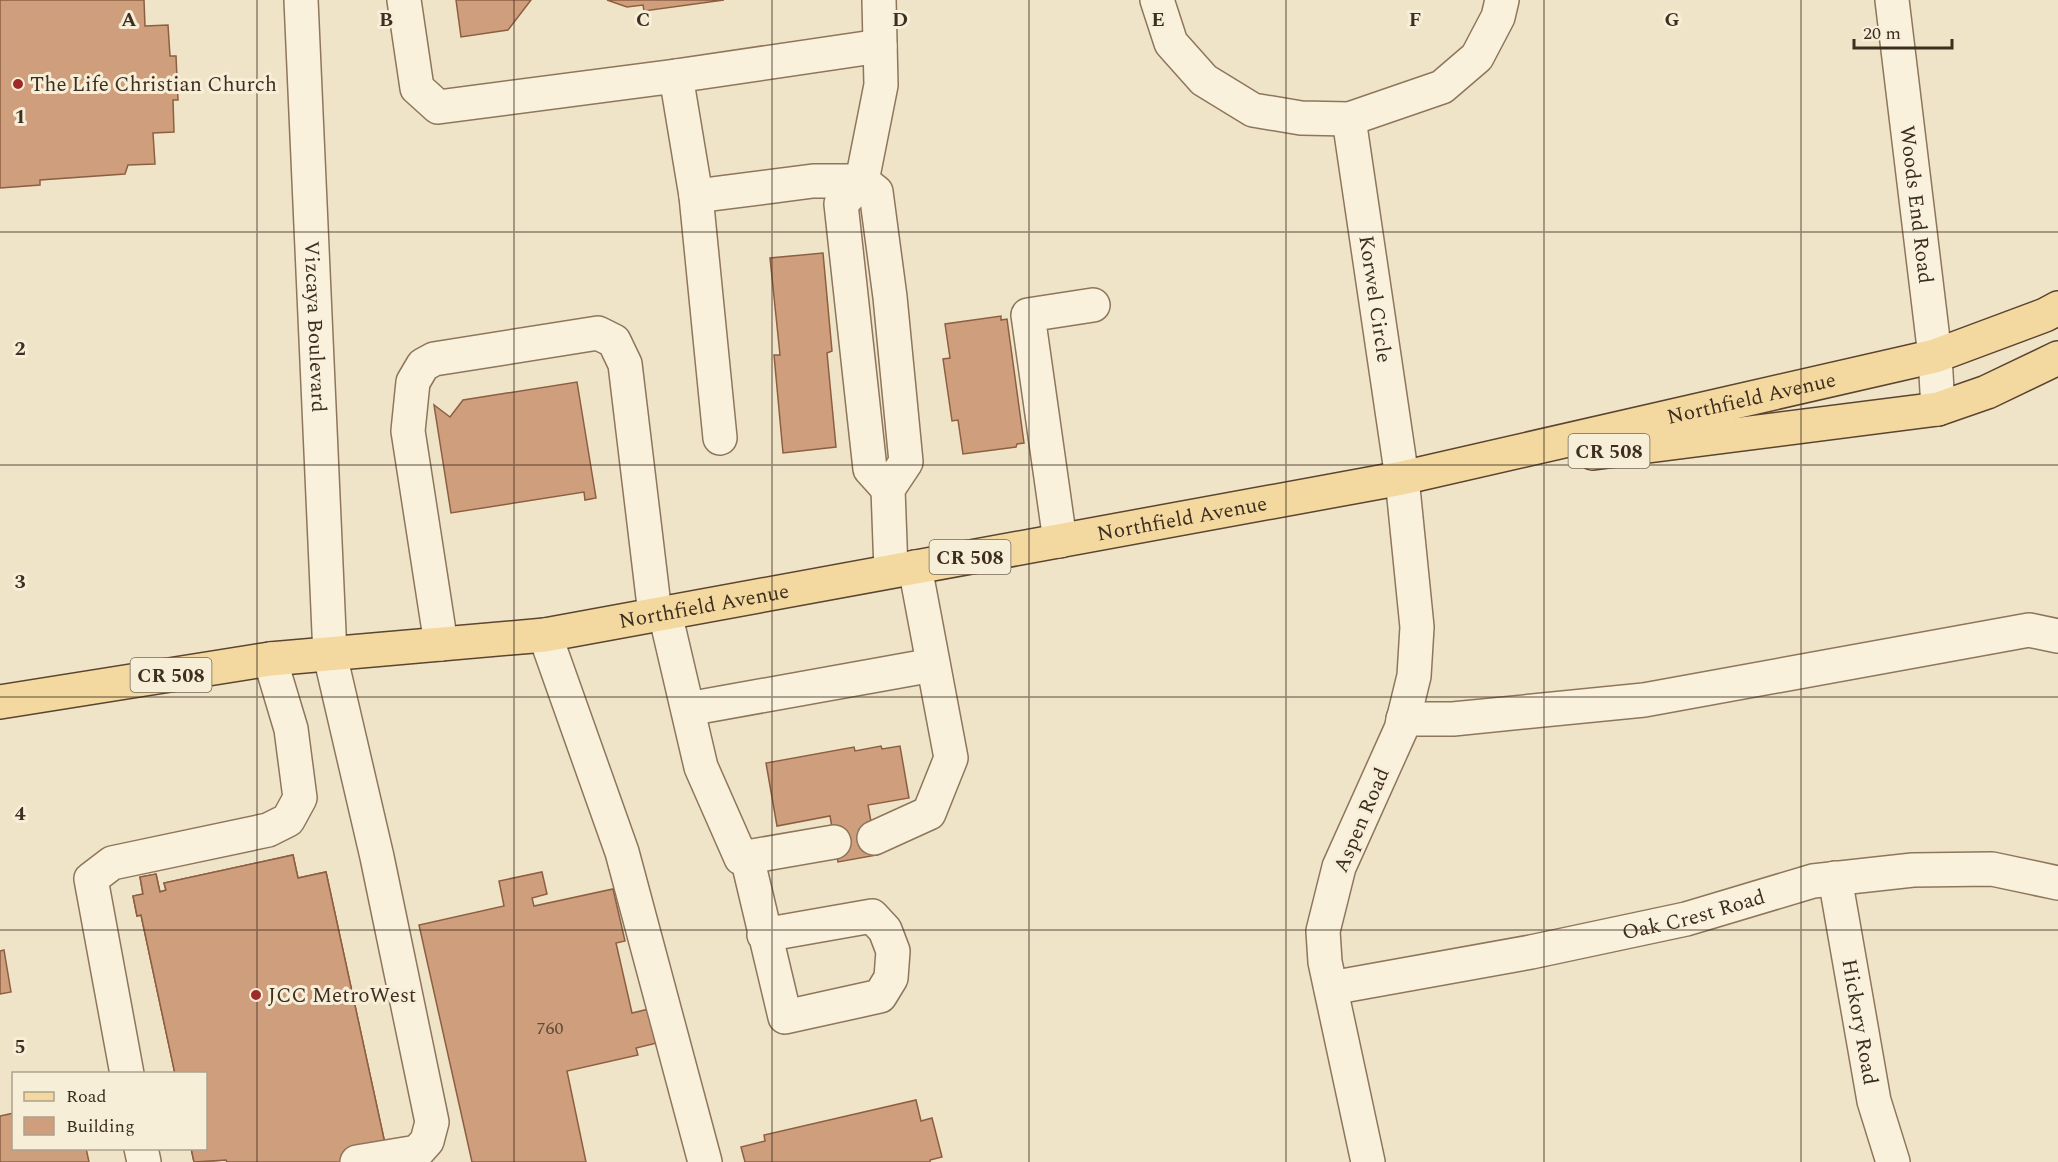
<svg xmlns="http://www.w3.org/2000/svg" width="2058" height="1162" font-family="Spectral,serif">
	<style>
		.building { fill: #cf9f7d; stroke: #8d5f41; stroke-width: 1.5 }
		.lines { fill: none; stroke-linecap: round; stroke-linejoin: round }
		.minor-casing { stroke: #8d765c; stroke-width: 36 }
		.major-casing { stroke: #5b4430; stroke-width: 36 }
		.minor { stroke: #faf1dc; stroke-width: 33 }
		.major { stroke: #f3d9a0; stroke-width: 33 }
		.grid { fill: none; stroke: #3d2e20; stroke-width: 1.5; stroke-opacity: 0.55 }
		.poi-dot { fill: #9e2a2b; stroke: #f7eed8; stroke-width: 2 }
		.labels { text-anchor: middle; stroke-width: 6; stroke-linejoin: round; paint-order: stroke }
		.number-label { font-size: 18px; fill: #624a37 }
		.shield { fill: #f7eed8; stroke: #756857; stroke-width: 1.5 }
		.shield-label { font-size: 20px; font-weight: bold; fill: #3d2e20 }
		.poi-label { font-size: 21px; fill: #3d2e20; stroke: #f7eed8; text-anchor: start }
		.street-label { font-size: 21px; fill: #3d2e20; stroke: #f7eed8 }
		.grid-label { font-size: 20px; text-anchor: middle; font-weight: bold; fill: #3d2e20; stroke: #f7eed8; stroke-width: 6; stroke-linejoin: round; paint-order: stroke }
	</style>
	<rect width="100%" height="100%" fill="#f0e4c8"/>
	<g class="building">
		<path d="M 0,0 L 144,0 L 145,26 L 168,25 L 170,56 L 176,56 L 178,100 L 173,100 L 174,132 L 153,133 L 155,164 L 128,165 L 125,174 L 40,180 L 40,185 L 0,188 Z"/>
		<path d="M 456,0 L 531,0 L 508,30 L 461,37 Z"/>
		<path d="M 607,0 L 724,0 L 644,11 L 643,5 L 627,7 Z"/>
		<path d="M 823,253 L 832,351 L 827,353 L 836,447 L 783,453 L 774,355 L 780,355 L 770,258 Z"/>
		<path d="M 1001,316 L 1001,320 L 1007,319 L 1024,443 L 1017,444 L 1016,447 L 963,454 L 958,420 L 952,421 L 943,359 L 950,358 L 945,324 Z"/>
		<path d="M 577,382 L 596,498 L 585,500 L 584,492 L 451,513 L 434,405 L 450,417 L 463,400 Z"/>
		<path d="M 881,746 L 882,749 L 900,746 L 909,798 L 868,805 L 877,855 L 838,862 L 830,816 L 777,826 L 766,763 L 854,747 L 855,751 Z"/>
		<path d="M 293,855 L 298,878 L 326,872 L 389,1162 L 227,1162 L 226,1160 L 194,1162 L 191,1148 L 206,1148 L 206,1074 L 175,1074 L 141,915 L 137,916 L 133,896 L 143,894 L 140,877 L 156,874 L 160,892 L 166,890 L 164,883 Z"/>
		<path d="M 293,855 L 298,878 L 326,872 L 389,1162 L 227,1162 L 226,1160 L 194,1162 L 191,1148 L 206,1148 L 206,1074 L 175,1074 L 141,915 L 137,916 L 133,896 L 143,894 L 140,877 L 156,874 L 160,892 L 166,890 L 164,883 Z"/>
		<path d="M 542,872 L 547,894 L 532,898 L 534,906 L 613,889 L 625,941 L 616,943 L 632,1013 L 653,1008 L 661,1042 L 636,1048 L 638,1055 L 567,1071 L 586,1162 L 472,1162 L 419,925 L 504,906 L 499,881 Z"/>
		<path d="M 4,950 L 11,992 L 0,994 L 0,951 Z"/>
		<path d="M 916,1100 L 921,1121 L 932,1118 L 942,1157 L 930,1160 L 930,1162 L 745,1162 L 741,1147 L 765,1141 L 764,1135 Z"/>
		<path d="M 14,1113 L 14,1148 L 86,1148 L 89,1162 L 0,1162 L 0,1116 Z"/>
	</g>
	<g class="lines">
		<defs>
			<g id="minor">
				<path id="s1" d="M 301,0 L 330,655 L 377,857 L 432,1122 L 427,1141 L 417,1152 L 357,1162"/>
				<path d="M 404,0 L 417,88 L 438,107 L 676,76 L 696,196 L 720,438"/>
				<path d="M 879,0 L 881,85 L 862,181 L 841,204 L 870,469 L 888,489"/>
				<path d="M 1157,0 L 1171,43 L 1204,80 L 1253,110 L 1301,118 L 1349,119 L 1442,87 L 1477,57 L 1498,17 L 1502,0"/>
				<path id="s2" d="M 1892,0 L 1935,356 L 1938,409"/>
				<path d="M 676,76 L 880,46"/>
				<path id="s3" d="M 1349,119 L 1402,478 L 1417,627 L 1414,676 L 1401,729 L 1339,867 L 1323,931 L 1325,962 L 1368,1162"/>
				<path d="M 696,196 L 813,181 L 862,181 L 876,192 L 890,297 L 906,462 L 888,489 L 891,571"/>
				<path d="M 1060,541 L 1028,315 L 1093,305"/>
				<path d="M 665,613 L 701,767 L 741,858 L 834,842"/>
				<path d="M 545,635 L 622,852 L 705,1162"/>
				<path d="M 441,644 L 408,431 L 413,382 L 423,365 L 434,359 L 598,333 L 614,341 L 625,364 L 655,614"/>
				<path d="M 688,709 L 933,665"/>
				<path d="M 1403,719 L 1453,719 L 1644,700 L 2029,630 L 2058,636"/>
				<path d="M 874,838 L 929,813 L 951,758 L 915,567"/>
				<path d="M 747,857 L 785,1017 L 880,996 L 891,978 L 893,951 L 885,930 L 872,916 L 764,935"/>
				<path id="s4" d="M 1835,878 L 1874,1101 L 1893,1162"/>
				<path id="s5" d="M 1331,988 L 1531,952 L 1686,919 L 1813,881 L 1913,870 L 1992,869 L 2058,883"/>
				<path d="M 127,1074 L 91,879 L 112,863 L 268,830 L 288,820 L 300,798 L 291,729 L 270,659"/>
				<path d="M 141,1148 L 144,1162"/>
			</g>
			<g id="major">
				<path d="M 1593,453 L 1938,409 L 1987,392 L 2058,358"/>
				<path id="s6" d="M 0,702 L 270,659 L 545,635 L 1402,478 L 1935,356 L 2045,315 L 2058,308"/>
			</g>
		</defs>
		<use href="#minor" class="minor-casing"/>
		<use href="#major" class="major-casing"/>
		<use href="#minor" class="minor"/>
		<use href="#major" class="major"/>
	</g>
	<path class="grid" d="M 257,0 L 257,1162M 514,0 L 514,1162M 772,0 L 772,1162M 1029,0 L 1029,1162M 1286,0 L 1286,1162M 1544,0 L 1544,1162M 1801,0 L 1801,1162M 0,232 L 2058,232M 0,465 L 2058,465M 0,697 L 2058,697M 0,930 L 2058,930"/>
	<g class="poi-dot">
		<circle cx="18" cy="84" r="6"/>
		<circle cx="256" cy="995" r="6"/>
	</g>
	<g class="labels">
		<g class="number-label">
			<text x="550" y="1034">760</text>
		</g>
		<g class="shield">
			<rect x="1568.5" y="434" width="81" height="34" rx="4.5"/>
			<rect x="929.5" y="540" width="81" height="34" rx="4.5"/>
			<rect x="130.5" y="658" width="81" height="34" rx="4.5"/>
		</g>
		<g class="shield-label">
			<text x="1609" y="458">CR 508</text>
			<text x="970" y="564">CR 508</text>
			<text x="171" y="682">CR 508</text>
		</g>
		<g class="poi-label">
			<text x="30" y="91">The Life Christian Church</text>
			<text x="268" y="1002">JCC MetroWest</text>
		</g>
		<g class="street-label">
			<text dy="7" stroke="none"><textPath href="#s2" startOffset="206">Woods End Road</textPath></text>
			<text dy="7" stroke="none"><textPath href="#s3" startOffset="182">Korwel Circle</textPath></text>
			<text dy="7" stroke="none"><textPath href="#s1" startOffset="327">Vizcaya Boulevard</textPath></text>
			<text dy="7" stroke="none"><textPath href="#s6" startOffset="1779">Northfield Avenue</textPath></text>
			<text dy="7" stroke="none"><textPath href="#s6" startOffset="1197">Northfield Avenue</textPath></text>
			<text dy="7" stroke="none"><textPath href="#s6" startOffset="711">Northfield Avenue</textPath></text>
			<text transform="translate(1361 820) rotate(-67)" y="7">Aspen Road</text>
			<text dy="7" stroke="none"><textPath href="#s5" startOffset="370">Oak Crest Road</textPath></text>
			<text dy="7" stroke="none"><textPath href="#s4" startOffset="146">Hickory Road</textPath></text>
		</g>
	</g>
	<g class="grid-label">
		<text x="129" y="26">A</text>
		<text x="386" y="26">B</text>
		<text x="643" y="26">C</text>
		<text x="900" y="26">D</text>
		<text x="1158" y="26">E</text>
		<text x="1415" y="26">F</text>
		<text x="1672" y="26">G</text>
		<text x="20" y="123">1</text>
		<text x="20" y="355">2</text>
		<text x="20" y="588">3</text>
		<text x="20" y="820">4</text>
		<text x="20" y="1053">5</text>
	</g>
	<rect x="12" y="1072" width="195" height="78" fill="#f7eed8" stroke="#ada18e" stroke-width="1.5"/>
	<rect x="24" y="1092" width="30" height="9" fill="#f3d9a0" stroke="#ada18e" stroke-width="1.5"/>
	<text x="66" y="1102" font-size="18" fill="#3d2e20">Road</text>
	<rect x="24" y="1117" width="30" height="18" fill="#cf9f7d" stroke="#ada18e" stroke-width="1.5"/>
	<text x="66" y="1132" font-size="18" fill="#3d2e20">Building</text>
	<path d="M1854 39v9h98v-9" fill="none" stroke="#3d2e20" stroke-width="3"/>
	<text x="1863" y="39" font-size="18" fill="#3d2e20" stroke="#f7eed8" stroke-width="4.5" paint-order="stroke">20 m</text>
</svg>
